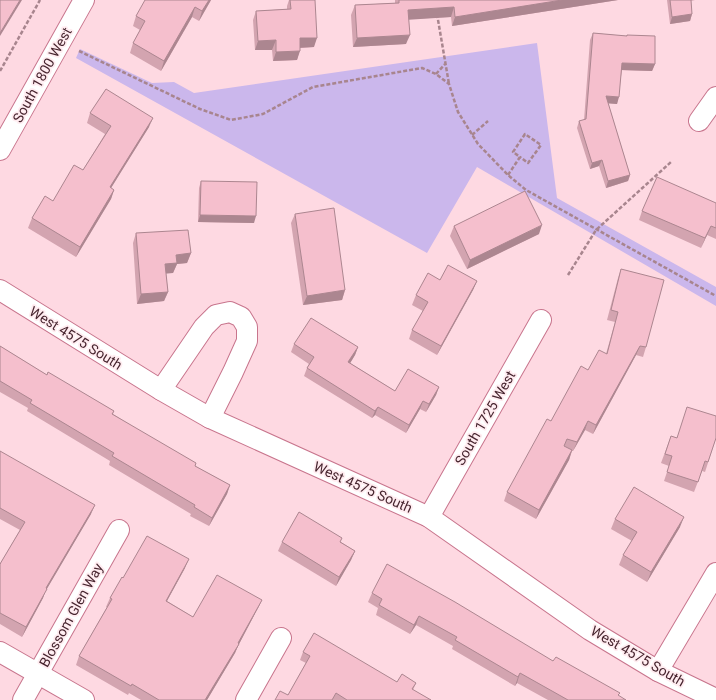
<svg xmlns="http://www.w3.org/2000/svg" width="716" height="700" font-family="Roboto,sans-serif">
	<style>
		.park { fill: #cbb7ec }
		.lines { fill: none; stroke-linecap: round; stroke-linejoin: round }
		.street-casing { stroke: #c8758d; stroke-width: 22 }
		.path { stroke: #a8858e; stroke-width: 2.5; stroke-dasharray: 4 2; stroke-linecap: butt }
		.street { stroke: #fff; stroke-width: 20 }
		.wall { fill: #d3a4b0 }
		.shaded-wall { fill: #ac8690 }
		.building { fill: #f5bfcd; stroke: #ac8690 }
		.labels { text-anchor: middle; stroke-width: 3.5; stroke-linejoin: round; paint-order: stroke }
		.street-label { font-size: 14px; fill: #47252f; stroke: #ffecf0 }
	</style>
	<rect width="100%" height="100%" fill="#fed9e2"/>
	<path class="park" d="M 537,43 L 557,198 L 716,287 L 716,306 L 477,167 L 427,253 L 76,58 L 80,49 L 152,83 L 174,82 L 194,93 Z"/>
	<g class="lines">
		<defs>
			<g id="street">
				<path d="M 699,121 L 716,97"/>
				<path d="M 0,150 L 84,0"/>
				<path d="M 0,290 L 161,390 L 210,418 L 429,517 L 590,630 L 658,671 L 716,699"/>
				<path d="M 161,390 L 204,327 L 216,315 L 230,312 L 241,317 L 247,327 L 247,341 L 233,372 L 210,418"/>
				<path d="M 429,517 L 541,320"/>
				<path d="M 0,652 L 84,700"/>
				<path d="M 658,671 L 716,573"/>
				<path d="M 23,700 L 119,530"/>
				<path d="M 246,700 L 281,638"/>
			</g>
		</defs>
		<use href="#street" class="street-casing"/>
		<g class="path">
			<path d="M 437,14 L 449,84"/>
			<path d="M 79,51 L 200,109 L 231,120 L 263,114 L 313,87 L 422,68 L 436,74 L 449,84 L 458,112 L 478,144 L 508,175 L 526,190 L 716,296"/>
			<path d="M 0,71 L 40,0"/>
			<path d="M 436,74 L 445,64"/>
			<path d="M 472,135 L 488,121"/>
			<path d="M 508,175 L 520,157 L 513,152 L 525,134 L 541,145 L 528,163 L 520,157"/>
			<path d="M 568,275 L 596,230 L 671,162"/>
		</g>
		<use href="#street" class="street"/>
	</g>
	<g class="wall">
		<path d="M 211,0 L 199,21 L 192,17 L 161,71 L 130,53 L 133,43 L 140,30 L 133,26 L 136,16 Z"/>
		<path d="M 289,0 L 315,0 L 314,47 L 300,48 L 297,60 L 273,61 L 272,50 L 255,50 L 253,20 L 256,11 L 287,9 L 287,6 Z"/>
		<path d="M 395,0 L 618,0 L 452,26 L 451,17 L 409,19 L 406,44 L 353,47 L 351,15 L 355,5 L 395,3 Z"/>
		<path d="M 667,0 L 695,0 L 691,1 L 692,14 L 690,21 L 670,24 Z"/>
		<path d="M 593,33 L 626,36 L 627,35 L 655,64 L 652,71 L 622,70 L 617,104 L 608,103 L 630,175 L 628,181 L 606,188 L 599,166 L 590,169 L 577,128 L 579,121 L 584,120 L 590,40 Z"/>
		<path d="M 90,113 L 149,127 L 111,188 L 114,190 L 111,199 L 76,257 L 28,228 L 32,218 L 53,201 L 83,170 L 105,134 L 87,123 Z"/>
		<path d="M 201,181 L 254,223 L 198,222 L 199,188 Z"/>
		<path d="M 716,203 L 716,239 L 707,235 L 701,248 L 639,220 L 642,211 Z"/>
		<path d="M 295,214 L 345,290 L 342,300 L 303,305 L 291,223 Z"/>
		<path d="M 454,226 L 539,234 L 467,269 L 450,236 Z"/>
		<path d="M 136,233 L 191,253 L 187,263 L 177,264 L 173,273 L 166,273 L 168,292 L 164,301 L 137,304 L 133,243 Z"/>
		<path d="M 621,269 L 646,347 L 643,357 L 636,355 L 593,434 L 585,430 L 573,451 L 572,451 L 569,460 L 536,519 L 504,501 L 507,492 L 551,421 L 588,370 L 606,354 L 615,322 L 607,320 L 618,278 Z"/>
		<path d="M 477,281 L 473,290 L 437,355 L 409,339 L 412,330 L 423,311 L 412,305 L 416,295 Z"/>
		<path d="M 294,344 L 358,347 L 355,355 L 350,363 L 395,391 L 439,387 L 436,395 L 426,412 L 420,409 L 406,433 L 375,415 L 372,418 L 304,376 L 307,368 L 309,364 L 291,352 Z"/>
		<path d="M 0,346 L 47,375 L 114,411 L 113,414 L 195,466 L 230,485 L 227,494 L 209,526 L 190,516 L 191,514 L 109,465 L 110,461 L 27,411 L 28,408 L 0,392 Z"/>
		<path d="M 671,436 L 677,438 L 716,438 L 705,472 L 702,471 L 694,492 L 664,481 L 669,466 L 661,463 Z"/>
		<path d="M 0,451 L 91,514 L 45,592 L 43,598 L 22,637 L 0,624 L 0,563 L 0,564 L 20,530 L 0,519 Z"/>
		<path d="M 615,519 L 680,527 L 647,582 L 619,565 L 623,555 L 632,541 L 611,529 Z"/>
		<path d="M 282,542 L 341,542 L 355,551 L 351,560 L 336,586 L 278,551 Z"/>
		<path d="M 185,568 L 167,601 L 193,617 L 262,600 L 258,608 L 238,646 L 235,653 L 207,700 L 141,700 L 129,693 L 128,695 L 76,665 L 79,656 L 107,607 L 106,607 L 110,598 L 123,578 Z"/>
		<path d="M 372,593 L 553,661 L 626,700 L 548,700 L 517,683 L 515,686 L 452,649 L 453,646 L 416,625 L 410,634 L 376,615 L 378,608 L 368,602 Z"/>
		<path d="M 303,652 L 397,682 L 416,683 L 413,690 L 431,700 L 275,700 L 288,695 L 306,663 L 300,660 Z"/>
	</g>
	<g class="shaded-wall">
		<path d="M 20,0 L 22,0 L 0,36 L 0,33 Z"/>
		<path d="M 209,0 L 211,0 L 199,21 L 202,11 Z"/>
		<path d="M 562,0 L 618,0 L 452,26 L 455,17 Z"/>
		<path d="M 195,7 L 192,17 L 161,71 L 164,61 Z"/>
		<path d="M 454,7 L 451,17 L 405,20 L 408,10 Z"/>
		<path d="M 692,14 L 690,21 L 670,24 L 672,17 Z"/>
		<path d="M 410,35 L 406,44 L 353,47 L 357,38 Z"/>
		<path d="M 300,38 L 317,38 L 314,47 L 296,48 Z"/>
		<path d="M 276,40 L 272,50 L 255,50 L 258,41 Z"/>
		<path d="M 300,51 L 297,60 L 273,61 L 276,52 Z"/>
		<path d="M 622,63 L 655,64 L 652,71 L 620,70 Z"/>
		<path d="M 606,96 L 619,97 L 617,104 L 603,103 Z"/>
		<path d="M 153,118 L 149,127 L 106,196 L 110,187 Z"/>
		<path d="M 602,160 L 599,166 L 590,169 L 592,163 Z"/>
		<path d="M 630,175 L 628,181 L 606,188 L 608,181 Z"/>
		<path d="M 114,190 L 111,199 L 76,257 L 80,247 Z"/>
		<path d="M 200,215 L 256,216 L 254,223 L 198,222 Z"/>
		<path d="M 542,225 L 539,234 L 467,269 L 470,260 Z"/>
		<path d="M 711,226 L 707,235 L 701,248 L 705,238 Z"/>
		<path d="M 191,253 L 187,263 L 177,264 L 173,273 L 162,274 L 165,264 L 176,255 Z"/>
		<path d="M 477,281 L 473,290 L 437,355 L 441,346 Z"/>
		<path d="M 345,290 L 342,300 L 303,305 L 307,296 Z"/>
		<path d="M 168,292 L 164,301 L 137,304 L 141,294 Z"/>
		<path d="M 640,346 L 636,355 L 593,434 L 596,425 Z"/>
		<path d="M 358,347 L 355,355 L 346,370 L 348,362 Z"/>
		<path d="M 439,387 L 436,395 L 426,412 L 429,404 Z"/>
		<path d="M 423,401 L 420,409 L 406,433 L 409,425 Z"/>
		<path d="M 378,407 L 375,415 L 372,418 L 375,411 Z"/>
		<path d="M 588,421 L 585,430 L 573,451 L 577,442 Z"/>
		<path d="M 572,450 L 569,460 L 536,519 L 539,510 Z"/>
		<path d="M 230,485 L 227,494 L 209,526 L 212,518 Z"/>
		<path d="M 95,505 L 91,514 L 45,592 L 43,598 L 22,637 L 26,627 L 46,588 Z"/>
		<path d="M 684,517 L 680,527 L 647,582 L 651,572 Z"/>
		<path d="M 355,551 L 351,560 L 336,586 L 339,577 Z"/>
		<path d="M 189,559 L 185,568 L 162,610 L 166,601 Z"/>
		<path d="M 262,600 L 258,608 L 238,646 L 235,653 L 207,700 L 205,700 L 238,643 Z"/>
		<path d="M 419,616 L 416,625 L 410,634 L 414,625 Z"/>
		<path d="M 520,673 L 517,683 L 515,686 L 518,677 Z"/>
	</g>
	<g class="building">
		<path d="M 0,0 L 20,0 L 0,33 Z"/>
		<path d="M 145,0 L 209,0 L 202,11 L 195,7 L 164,61 L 133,43 L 145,21 L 136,16 Z"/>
		<path d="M 290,0 L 315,0 L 317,38 L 300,38 L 300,51 L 276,52 L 276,40 L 258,41 L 256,11 L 291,9 Z"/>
		<path d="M 399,0 L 562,0 L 455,17 L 454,7 L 408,10 L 410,35 L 357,38 L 355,5 L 399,3 Z"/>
		<path d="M 670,0 L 691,0 L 692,14 L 672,17 Z"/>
		<path d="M 593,33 L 627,36 L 627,35 L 655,36 L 655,64 L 622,63 L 619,97 L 606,96 L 630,175 L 608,181 L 602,160 L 592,163 L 579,121 L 586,119 Z"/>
		<path d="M 106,89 L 153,118 L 110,187 L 114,190 L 80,247 L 32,218 L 45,196 L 53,201 L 74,165 L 83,170 L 111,126 L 90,113 Z"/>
		<path d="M 657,177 L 716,203 L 716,228 L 711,226 L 705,238 L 642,211 Z"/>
		<path d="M 201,181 L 257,182 L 256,216 L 200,215 Z"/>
		<path d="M 525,191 L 542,225 L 470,260 L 454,226 Z"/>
		<path d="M 334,208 L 345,290 L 307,296 L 295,214 Z"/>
		<path d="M 188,230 L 191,253 L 176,255 L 177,263 L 165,264 L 168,292 L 141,294 L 136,233 Z"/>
		<path d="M 448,265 L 477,281 L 441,346 L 412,330 L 428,302 L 416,295 L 428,273 L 440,280 Z"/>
		<path d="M 621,269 L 664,280 L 646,347 L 640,346 L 596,425 L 588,421 L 577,442 L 567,439 L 564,446 L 572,450 L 539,510 L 507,492 L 547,419 L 551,421 L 581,366 L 588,370 L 599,350 L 607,354 L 618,312 L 611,310 Z"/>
		<path d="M 311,318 L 358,347 L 348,362 L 395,391 L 408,369 L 439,387 L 429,404 L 423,401 L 409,425 L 378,407 L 375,411 L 307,368 L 314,357 L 294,344 Z"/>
		<path d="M 0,346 L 47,375 L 48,372 L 114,411 L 112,414 L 196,463 L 195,466 L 230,485 L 212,518 L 194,507 L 195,505 L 112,456 L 114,453 L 30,403 L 32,400 L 0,381 Z"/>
		<path d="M 687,407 L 716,416 L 716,438 L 708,462 L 705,461 L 698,482 L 667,472 L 672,456 L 665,454 L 671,436 L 677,438 Z"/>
		<path d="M 0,451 L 95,505 L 46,588 L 47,589 L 26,627 L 0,613 L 0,563 L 0,564 L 25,522 L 0,508 Z"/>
		<path d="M 634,487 L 684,517 L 651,572 L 623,555 L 637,532 L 615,519 Z"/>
		<path d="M 299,512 L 342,538 L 340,542 L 355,551 L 339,577 L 282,542 Z"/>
		<path d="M 147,536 L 189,559 L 166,601 L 193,617 L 217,575 L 262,600 L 238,643 L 239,644 L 205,700 L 159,700 L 132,684 L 131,686 L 79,656 L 112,599 L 110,598 L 122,577 L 123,578 Z"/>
		<path d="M 387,564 L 455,602 L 553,661 L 556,657 L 620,693 L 618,695 L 626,700 L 568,700 L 520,673 L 518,677 L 455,640 L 457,637 L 419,616 L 414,625 L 379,605 L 382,599 L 372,593 Z"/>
		<path d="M 314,633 L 397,682 L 402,674 L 416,683 L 412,689 L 431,700 L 347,700 L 336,693 L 332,700 L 275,700 L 280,691 L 288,695 L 297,679 L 310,656 L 303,652 Z"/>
	</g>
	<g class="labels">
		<g class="street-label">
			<text transform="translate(42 75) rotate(-61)" y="5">South 1800 West</text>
			<text transform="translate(76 338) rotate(32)" y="5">West 4575 South</text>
			<text transform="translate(485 418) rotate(-60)" y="5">South 1725 West</text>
			<text transform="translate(363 487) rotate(24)" y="5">West 4575 South</text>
			<text transform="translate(71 615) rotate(-61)" y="5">Blossom Glen Way</text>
			<text transform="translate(638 656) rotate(30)" y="5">West 4575 South</text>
		</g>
	</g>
</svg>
